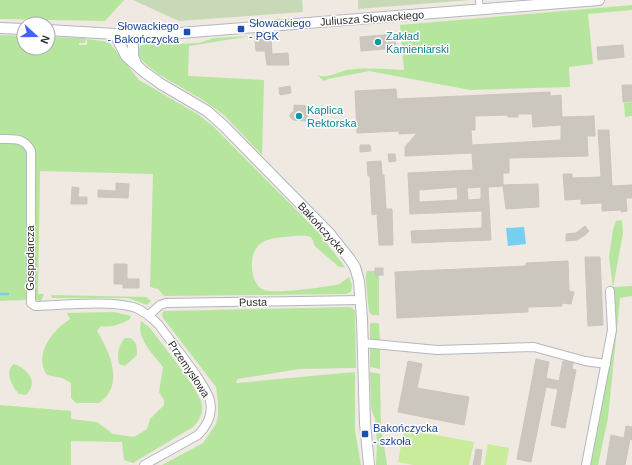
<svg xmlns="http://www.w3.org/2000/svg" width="632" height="465" font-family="Helvetica,sans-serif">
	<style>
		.green { fill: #b6e59e }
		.cemetery { fill: #c8d9b8 }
		.pitch { fill: #c9ec9a }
		.water { fill: #75cff0 }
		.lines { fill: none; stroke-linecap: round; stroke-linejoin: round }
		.stream { stroke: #75cff0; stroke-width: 2.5 }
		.building { fill: #cbc7bf; stroke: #cbc5ba; fill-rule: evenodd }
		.pedestrian-casing { stroke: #b4b7c1; stroke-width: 8 }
		.minor-casing { stroke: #b4b7c1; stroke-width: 10 }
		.tertiary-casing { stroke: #b4b7c1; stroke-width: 12 }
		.pedestrian { stroke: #fff; stroke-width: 6 }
		.minor { stroke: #fff; stroke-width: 8 }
		.tertiary { stroke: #fff; stroke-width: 10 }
		.transit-dot { fill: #1a4fb4; stroke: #fff; stroke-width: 1.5 }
		.culture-dot { fill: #0f9aa8; stroke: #fff; stroke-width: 1.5 }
		.labels { text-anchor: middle; stroke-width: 3; stroke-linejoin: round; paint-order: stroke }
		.street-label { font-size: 11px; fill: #2e2e2e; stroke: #fff }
		.transit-label { font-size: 11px; fill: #164399; stroke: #fff; text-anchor: start }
		.culture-label { font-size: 11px; fill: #0d838f; stroke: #fff; text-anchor: start }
	</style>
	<rect width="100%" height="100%" fill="#efe9e1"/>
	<g class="green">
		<path d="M 0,0 L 124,0 L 105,21 L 0,19 Z"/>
		<path d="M 632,5 L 632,10 L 588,14 L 593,64 L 569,67 L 570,87 L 470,90 L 369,71 L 328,79 L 324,81 L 317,75 C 326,79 338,72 347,70 C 366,67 385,69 404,70 L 400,25 Z"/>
		<path d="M 0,35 L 24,36 L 24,48 L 48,48 L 48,37 L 86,38 L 85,43 L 79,43 L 79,45 L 87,45 L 87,39 L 109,42 L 139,80 L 199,115 L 215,128 L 319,233 L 345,267 L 339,267 C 332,260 323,254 316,247 C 313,244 314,239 310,237 C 303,234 293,236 286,237 C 278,237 266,239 260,244 C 248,253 249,284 264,290 C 275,294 328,287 340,284 C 343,282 345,279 349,277 L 352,285 L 351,292 L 346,294 L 164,296 L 158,289 L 150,287 L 153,174 L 40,171 L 38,294 L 44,294 L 41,301 L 36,300 L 33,295 L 35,152 C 29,134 15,135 0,135 Z"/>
		<path d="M 251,36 L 189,46 L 188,76 L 264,80 L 262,155 L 224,115 L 203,100 L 158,74 L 141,60 L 138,53 L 140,46 L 147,42 L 178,44 L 199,43 L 214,38 Z"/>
		<path d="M 632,102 L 632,116 L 625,117 L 624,103 Z"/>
		<path d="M 0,143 L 19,143 L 26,149 L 27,153 L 27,297 L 25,300 L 0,301 Z"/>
		<path d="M 622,220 L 623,233 L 613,287 L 632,286 L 632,296 L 620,298 L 608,418 L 598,465 L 590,465 L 616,332 L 613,287 L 609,257 L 613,230 L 616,221 Z"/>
		<path d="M 367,271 L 375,271 L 375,275 L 379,275 L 379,315 L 372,315 L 369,312 C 369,304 364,276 367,271 Z"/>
		<path d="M 51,295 L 146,297 L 151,301 L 147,305 L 128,298 L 52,298 Z"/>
		<path d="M 351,307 L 355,311 L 356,368 L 299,369 L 238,379 L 236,383 L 355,372 L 355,431 L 361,465 L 162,465 L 203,443 L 216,424 L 218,416 L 218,402 L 216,387 L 163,318 L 162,313 L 164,311 Z"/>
		<path d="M 114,312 L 131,316 L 130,319 C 121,324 112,328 101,326 L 97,331 C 110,352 125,386 99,403 L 76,403 L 71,398 L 71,383 L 62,378 L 47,375 C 33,354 53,330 70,319 L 67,313 Z"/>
		<path d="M 141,321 L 150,328 C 161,343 200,390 202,405 C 203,414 199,421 193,427 L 133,463 L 124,460 L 122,442 L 71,441 L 71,465 L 0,465 L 0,405 L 71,411 L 71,419 L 97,422 L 113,434 L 134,437 L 147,429 L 150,419 L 164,405 L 164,400 L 159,392 L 163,367 C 153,354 136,338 141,321 Z"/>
		<path d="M 372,323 L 379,323 L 380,342 L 370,339 L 370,324 Z"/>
		<path d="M 125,338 L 130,338 C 137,342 137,347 137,355 L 125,366 L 119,364 C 117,353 118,346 125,338 Z"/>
		<path d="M 370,347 L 380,347 L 380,369 L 370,367 Z"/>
		<path d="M 14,364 C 28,369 39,382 26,395 L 19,394 C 12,387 4,371 14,364 Z"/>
		<path d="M 370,372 L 380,374 L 381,427 L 387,465 L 376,465 L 377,442 L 375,419 L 371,408 Z"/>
	</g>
	<g class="cemetery">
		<path d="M 133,0 L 302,0 L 303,12 L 179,21 Z"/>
		<path d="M 358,0 L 470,0 L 358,9 Z"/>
	</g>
	<g class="pitch">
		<path d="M 404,429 L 474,442 L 469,465 L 413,465 L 398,462 Z"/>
		<path d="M 488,444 L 509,448 L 506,465 L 484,465 Z"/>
	</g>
	<path class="water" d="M 524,227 L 526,244 L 508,246 L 506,228 Z"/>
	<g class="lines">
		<path class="stream" d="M 0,294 L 8,294"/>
	</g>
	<g class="building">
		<path d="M 395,34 L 396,48 L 361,51 L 360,37 Z"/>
		<path d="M 271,39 L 272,54 L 288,53 L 289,65 L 267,65 L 265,51 L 256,51 L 255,40 Z"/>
		<path d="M 623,45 L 624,57 L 598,60 L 597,47 Z"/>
		<path d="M 622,85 L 632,85 L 632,101 L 623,102 Z"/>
		<path d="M 290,86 L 291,93 L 280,95 L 279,88 Z"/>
		<path d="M 396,89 L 397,99 L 550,92 L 550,96 L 561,95 L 562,117 L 594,116 L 595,136 L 587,136 L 588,156 L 509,158 L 509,173 L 503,173 L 503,185 L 538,184 L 539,207 L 506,209 L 503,186 L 488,187 L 491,240 L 412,243 L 411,231 L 482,228 L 482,211 L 410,214 L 408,173 L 473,170 L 472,153 L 405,156 L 405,147 L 417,133 L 399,134 L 399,131 L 357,133 L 355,91 ZM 518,114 L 532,114 L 533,127 L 561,125 L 561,140 L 472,145 L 471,130 L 475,130 L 475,116 L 508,115 L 508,117 L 518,117 ZM 457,187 L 458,200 L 419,202 L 419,190 ZM 481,187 L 481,199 L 468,200 L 467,188 Z"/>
		<path d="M 294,105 L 308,106 L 307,121 L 293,120 L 290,117 L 290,114 L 294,111 Z"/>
		<path d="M 598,130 L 609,130 L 612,186 L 632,185 L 632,198 L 626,198 L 627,211 L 621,212 L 621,210 L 602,211 L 602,203 L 581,204 L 581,199 L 565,200 L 563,174 L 572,174 L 572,178 L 601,177 Z"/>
		<path d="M 360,145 L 370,145 L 371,151 L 360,152 Z"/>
		<path d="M 388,154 L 395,154 L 396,161 L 389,162 Z"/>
		<path d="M 381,161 L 382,175 L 384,175 L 386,209 L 392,209 L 393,245 L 379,245 L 377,214 L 372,215 L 370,176 L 368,176 L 367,162 Z"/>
		<path d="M 116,183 L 129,184 L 128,198 L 98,197 L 98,190 L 116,191 Z"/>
		<path d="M 72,187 L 79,188 L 78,197 L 87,197 L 87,204 L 71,204 Z"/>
		<path d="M 585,226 L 589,231 L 585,235 L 577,240 L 566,241 L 566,234 L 576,233 Z"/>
		<path d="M 585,257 L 600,257 L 603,325 L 588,326 Z"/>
		<path d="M 568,261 L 569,291 L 574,292 L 571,304 L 562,303 L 562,306 L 528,307 L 528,312 L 397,318 L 395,272 L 526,266 L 526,263 Z"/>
		<path d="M 114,264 L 127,264 L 127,279 L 139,279 L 139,288 L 123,288 L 123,284 L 114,284 Z"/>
		<rect x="375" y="268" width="8" height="7"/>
		<path d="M 536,359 L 549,362 L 546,378 L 559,381 L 563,361 L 573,363 L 572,369 L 576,370 L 565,428 L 551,425 L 558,389 L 546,387 L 531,462 L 517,459 Z"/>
		<path d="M 408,361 L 422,364 L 417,388 L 469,397 L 464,425 L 398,412 Z"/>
		<path d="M 626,426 L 632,427 L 632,440 L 630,439 L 625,465 L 606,465 L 611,435 L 624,438 Z"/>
		<path d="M 476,449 L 482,450 L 480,465 L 473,465 Z"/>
	</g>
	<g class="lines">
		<defs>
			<path id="pedestrian" d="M 479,0 L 480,10"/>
			<g id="minor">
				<path d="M 0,139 C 14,139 24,137 31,151 L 31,303 L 35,306 C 61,305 113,300 136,308 C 145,312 152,318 159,325 C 170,341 207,385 210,401 C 213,414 207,426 198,435 L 144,465"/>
				<path d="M 149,315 L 160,305 L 166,303 L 361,300"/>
				<path d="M 363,343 L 437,350 L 534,347 L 585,361 L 606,364"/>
				<path d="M 586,465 L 612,330 L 610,291"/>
			</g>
			<g id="tertiary">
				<path d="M 0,28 L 24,29"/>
				<path d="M 48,30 L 115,34 L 180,33 L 599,0"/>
				<path d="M 115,34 L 126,56 L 143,71 L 161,84 L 207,111 L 224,126 L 330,234 L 349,258 L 355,267 L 359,281 L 362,319 L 365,423 L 369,465"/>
				<path d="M 133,34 L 133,56 L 136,64"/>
			</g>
		</defs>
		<use href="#pedestrian" class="pedestrian-casing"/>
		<use href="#minor" class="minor-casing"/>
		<use href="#tertiary" class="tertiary-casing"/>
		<use href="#pedestrian" class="pedestrian"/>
		<use href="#minor" class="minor"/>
		<use href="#tertiary" class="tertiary"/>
	</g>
	<g class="transit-dot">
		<rect x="237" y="25" width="8" height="8" rx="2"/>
		<rect x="183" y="28" width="8" height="8" rx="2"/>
		<rect x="361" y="430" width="8" height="8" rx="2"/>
	</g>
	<g class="culture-dot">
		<circle cx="378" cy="42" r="4"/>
		<circle cx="299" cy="116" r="4"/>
	</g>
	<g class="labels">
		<g class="street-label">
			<text transform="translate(372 18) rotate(-4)" y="4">Juliusza Słowackiego</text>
			<text transform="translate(322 228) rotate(48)" y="4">Bakończycka</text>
			<text transform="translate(30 258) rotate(-90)" y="4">Gospodarcza</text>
			<text transform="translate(253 302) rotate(-1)" y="4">Pusta</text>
			<text transform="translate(189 369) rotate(56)" y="4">Przemysłowa</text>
		</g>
		<g class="transit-label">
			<text x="249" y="27">Słowackiego<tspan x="249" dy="13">- PGK</tspan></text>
			<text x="179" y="30" text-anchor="end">Słowackiego<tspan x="179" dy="13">- Bakończycka</tspan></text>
			<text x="373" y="432">Bakończycka<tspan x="373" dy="13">- szkoła</tspan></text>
		</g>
		<g class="culture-label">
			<text x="386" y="40">Zakład<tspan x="386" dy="13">Kamieniarski</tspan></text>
			<text x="307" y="114">Kaplica<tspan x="307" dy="13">Rektorska</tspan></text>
		</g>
	</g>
	<g transform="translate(36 36) rotate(111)"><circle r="19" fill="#ffffff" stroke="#ababab"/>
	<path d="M0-3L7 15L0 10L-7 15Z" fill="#4264fb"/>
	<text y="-6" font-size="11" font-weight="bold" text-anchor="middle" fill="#2e2e2e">N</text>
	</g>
</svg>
